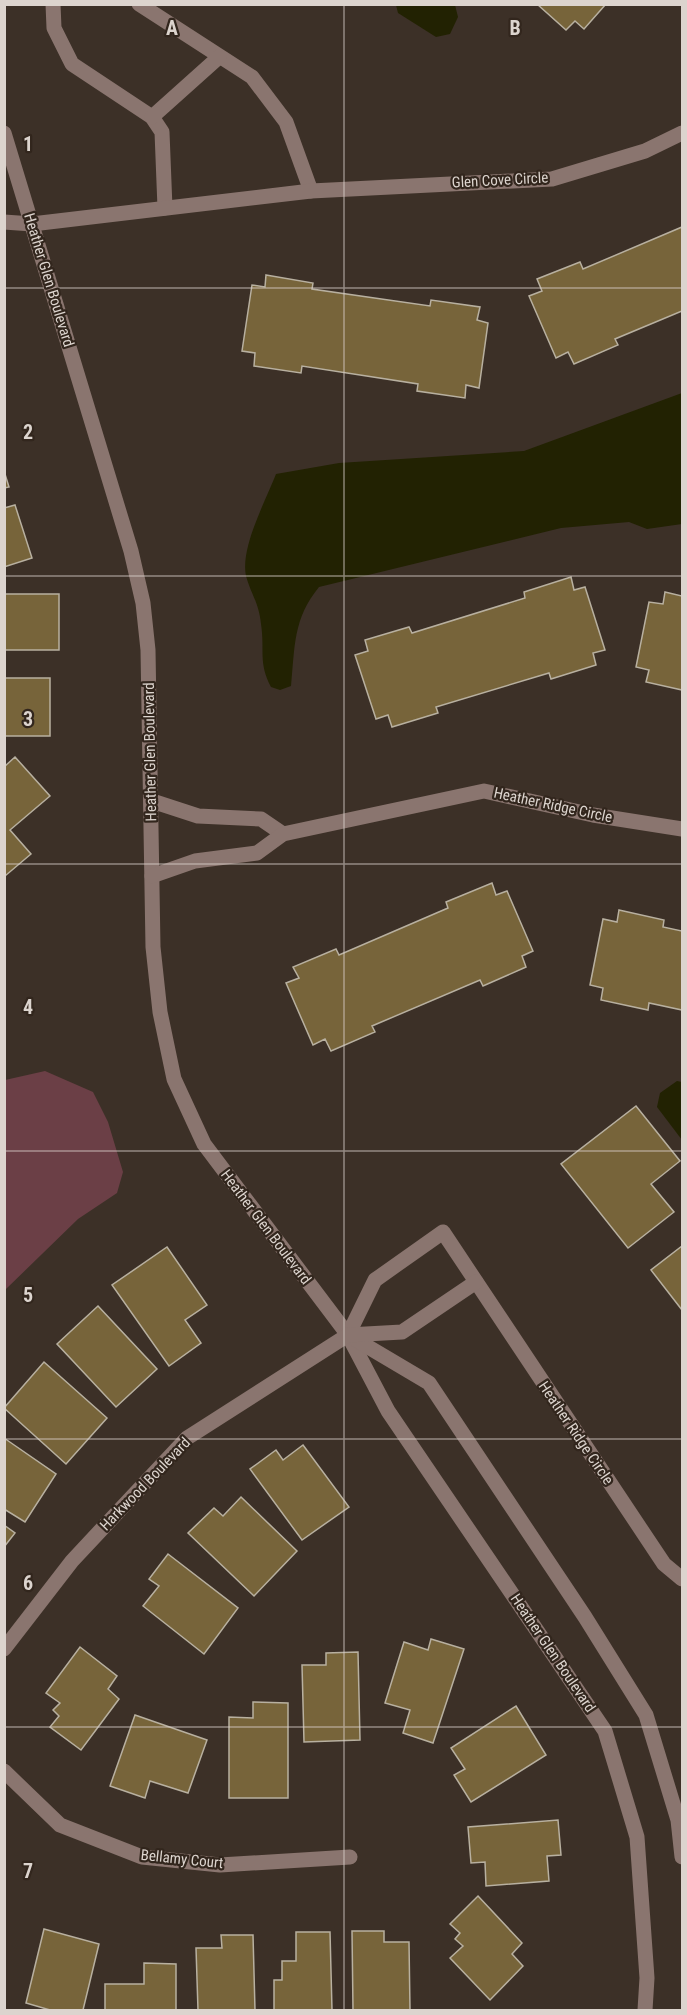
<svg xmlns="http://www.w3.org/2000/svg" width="687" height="2015" font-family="'Roboto Condensed',sans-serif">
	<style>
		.green { fill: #6b3f46 }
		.water { fill: #222202 }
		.building { fill: #77643a; stroke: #b8b0a0; stroke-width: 1.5 }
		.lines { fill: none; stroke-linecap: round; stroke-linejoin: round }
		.minor { stroke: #8a756f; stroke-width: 15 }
		.grid { fill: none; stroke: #dcd4ce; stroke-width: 1.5; stroke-opacity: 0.55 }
		.labels { text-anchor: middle; stroke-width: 4.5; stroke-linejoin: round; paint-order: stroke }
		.street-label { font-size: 15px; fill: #dcd4ce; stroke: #32261d }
		.grid-label { font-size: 20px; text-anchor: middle; font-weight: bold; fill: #dcd4ce; stroke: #32261d; stroke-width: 4.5; stroke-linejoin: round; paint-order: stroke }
	</style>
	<rect width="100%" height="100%" fill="#3c3027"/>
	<path class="green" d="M 45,1071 L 93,1092 L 108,1122 L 123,1172 L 117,1193 L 78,1219 L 5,1290 L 5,1080 Z"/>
	<g class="water">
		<path d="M 396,5 L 455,5 L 458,17 L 450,34 L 436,37 L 398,13 Z"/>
		<path d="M 682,393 L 682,524 L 647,529 L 629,522 L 561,528 L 319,587 C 293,619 295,646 291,686 L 280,690 L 271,687 C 258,662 265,651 261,624 C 259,603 251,594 246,576 C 240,548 266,500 276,474 L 339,463 L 524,451 Z"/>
		<path d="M 677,1081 L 682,1082 L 682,1140 L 657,1107 L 660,1093 Z"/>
	</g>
	<g class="building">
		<path d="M 537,4 L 606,4 L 584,29 L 575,21 L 566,30 Z"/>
		<path d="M 682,227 L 682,311 L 615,339 L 618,345 L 574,364 L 568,352 L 556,358 L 529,296 L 542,291 L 537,279 L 580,262 L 583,269 Z"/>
		<path d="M 266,275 L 313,283 L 312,289 L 430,306 L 431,300 L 480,307 L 477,320 L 488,323 L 479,388 L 466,385 L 465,398 L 417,391 L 418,384 L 302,366 L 301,373 L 254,366 L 255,353 L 242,351 L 252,285 L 265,287 Z"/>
		<path d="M 4,471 L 9,487 L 4,488 Z"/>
		<path d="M 15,505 L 32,558 L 4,567 L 4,508 Z"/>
		<path d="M 571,577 L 574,590 L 585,587 L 605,650 L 593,653 L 596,665 L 551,679 L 549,673 L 436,707 L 438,713 L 392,727 L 388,715 L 376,719 L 355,655 L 368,651 L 365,640 L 409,627 L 412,633 L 525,598 L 524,592 Z"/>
		<path d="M 665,592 L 682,596 L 682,690 L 646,682 L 649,670 L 636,667 L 649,602 L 663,604 Z"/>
		<rect x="4" y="594" width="55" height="56"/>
		<rect x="4" y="678" width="46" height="58"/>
		<path d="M 15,757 L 50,796 L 10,830 L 31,854 L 5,876 L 4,767 Z"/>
		<path d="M 492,883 L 496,895 L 507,891 L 533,951 L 522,956 L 526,967 L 483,986 L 480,980 L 372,1026 L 375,1032 L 331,1051 L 325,1039 L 313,1045 L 286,983 L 299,978 L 293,967 L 336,949 L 339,955 L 448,908 L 446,902 Z"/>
		<path d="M 619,910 L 664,920 L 663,927 L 682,931 L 682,1010 L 649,1003 L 648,1010 L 601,1000 L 603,988 L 590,985 L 603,919 L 617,922 Z"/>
		<path d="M 636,1106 L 680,1161 L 651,1184 L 674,1212 L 628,1248 L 561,1164 Z"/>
		<path d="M 682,1246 L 682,1310 L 651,1270 Z"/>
		<path d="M 167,1247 L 207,1305 L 185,1320 L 201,1343 L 169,1366 L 112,1285 Z"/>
		<path d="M 98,1306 L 157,1369 L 116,1407 L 57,1344 Z"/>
		<path d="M 44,1362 L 107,1418 L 66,1464 L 4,1408 Z"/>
		<path d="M 4,1438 L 56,1474 L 25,1522 L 4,1509 Z"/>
		<path d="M 303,1445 L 349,1507 L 302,1540 L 250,1469 L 276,1450 L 283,1460 Z"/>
		<path d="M 241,1497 L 297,1551 L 254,1596 L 188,1533 L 214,1508 L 223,1516 Z"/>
		<path d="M 4,1525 L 15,1533 L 4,1547 Z"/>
		<path d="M 168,1554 L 238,1608 L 204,1654 L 143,1606 L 159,1586 L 149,1579 Z"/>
		<path d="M 431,1639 L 464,1649 L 433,1743 L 403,1733 L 410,1710 L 385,1703 L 404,1642 L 428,1650 Z"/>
		<path d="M 80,1647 L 117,1676 L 108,1689 L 119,1699 L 81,1750 L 50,1727 L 59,1716 L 53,1710 L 60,1703 L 46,1693 Z"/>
		<path d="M 358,1652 L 360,1740 L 304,1742 L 302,1665 L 326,1665 L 326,1653 Z"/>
		<path d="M 253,1702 L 288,1703 L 288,1798 L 229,1798 L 229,1717 L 253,1718 Z"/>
		<path d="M 516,1706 L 546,1755 L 471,1802 L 454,1775 L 465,1769 L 451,1748 Z"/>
		<path d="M 135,1715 L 207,1740 L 188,1793 L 150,1781 L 145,1798 L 110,1786 Z"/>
		<path d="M 558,1820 L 561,1855 L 547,1856 L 549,1881 L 486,1886 L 485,1862 L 471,1863 L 468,1827 Z"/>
		<path d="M 478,1896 L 522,1943 L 512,1954 L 523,1966 L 490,2000 L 450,1958 L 463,1946 L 455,1939 L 460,1933 L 450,1924 Z"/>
		<path d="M 44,1929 L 99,1944 L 83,2010 L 50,2010 L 26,2003 Z"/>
		<path d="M 352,1931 L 384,1931 L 384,1942 L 409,1942 L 410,2010 L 353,2010 Z"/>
		<path d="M 296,1932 L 330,1932 L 332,2010 L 274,2010 L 274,1980 L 282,1980 L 282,1961 L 296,1961 Z"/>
		<path d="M 221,1935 L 253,1935 L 255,2010 L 198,2010 L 196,1948 L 222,1948 Z"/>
		<path d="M 144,1963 L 176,1964 L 176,2010 L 105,2010 L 105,1984 L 144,1984 Z"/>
	</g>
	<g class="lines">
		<g class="minor">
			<path d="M 53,4 L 54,28 L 72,64 L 152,117 L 162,132 L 165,208"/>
			<path d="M 139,4 L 252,77 L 286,122 L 311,191"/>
			<path d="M 152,117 L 219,57"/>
			<path d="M 4,133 L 131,551 L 143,603 L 148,650 L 153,947 L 160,1012 L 174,1079 L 204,1144 L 348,1335 L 388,1411 L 605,1731 L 637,1837 L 647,1978 L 645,2010"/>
			<path d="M 4,222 L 32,224 L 311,191 L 552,179 L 645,151 L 682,133"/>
			<path d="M 152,801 L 198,816 L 261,819 L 283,834"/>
			<path d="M 152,876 L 195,861 L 257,853 L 283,834 L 484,791 L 593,815 L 682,829"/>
			<path d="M 348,1335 L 429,1383 L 585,1617 L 646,1715 L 678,1820 L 682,1857"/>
			<path d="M 348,1335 L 375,1280 L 443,1232 L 664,1564 L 682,1579"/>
			<path d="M 4,1649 L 72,1561 L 187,1438 L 348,1335 L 402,1332 L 476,1282"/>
			<path d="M 4,1771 L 60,1825 L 142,1857 L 220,1865 L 350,1857"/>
		</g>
	</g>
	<path class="grid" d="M 344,4 L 344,2010M 4,288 L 682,288M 4,576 L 682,576M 4,864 L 682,864M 4,1151 L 682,1151M 4,1439 L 682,1439M 4,1727 L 682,1727"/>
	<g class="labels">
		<g class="street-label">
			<text transform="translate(500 180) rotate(-3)" y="5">Glen Cove Circle</text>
			<text transform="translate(49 280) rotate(73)" y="5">Heather Glen Boulevard</text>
			<text transform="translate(150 752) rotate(-91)" y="5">Heather Glen Boulevard</text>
			<text transform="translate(553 805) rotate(12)" y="5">Heather Ridge Circle</text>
			<text transform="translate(266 1227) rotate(53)" y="5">Heather Glen Boulevard</text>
			<text transform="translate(576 1433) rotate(56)" y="5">Heather Ridge Circle</text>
			<text transform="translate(145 1484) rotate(-46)" y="5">Harkwood Boulevard</text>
			<text transform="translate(553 1653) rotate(56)" y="5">Heather Glen Boulevard</text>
			<text transform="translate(182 1859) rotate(6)" y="5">Bellamy Court</text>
		</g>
	</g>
	<g class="grid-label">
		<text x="172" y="35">A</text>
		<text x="515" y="35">B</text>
		<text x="28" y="151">1</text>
		<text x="28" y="439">2</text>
		<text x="28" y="726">3</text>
		<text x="28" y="1014">4</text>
		<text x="28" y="1302">5</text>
		<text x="28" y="1590">6</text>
		<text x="28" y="1878">7</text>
	</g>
	<rect width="687" height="2015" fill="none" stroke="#dcd4ce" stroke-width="12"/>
</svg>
